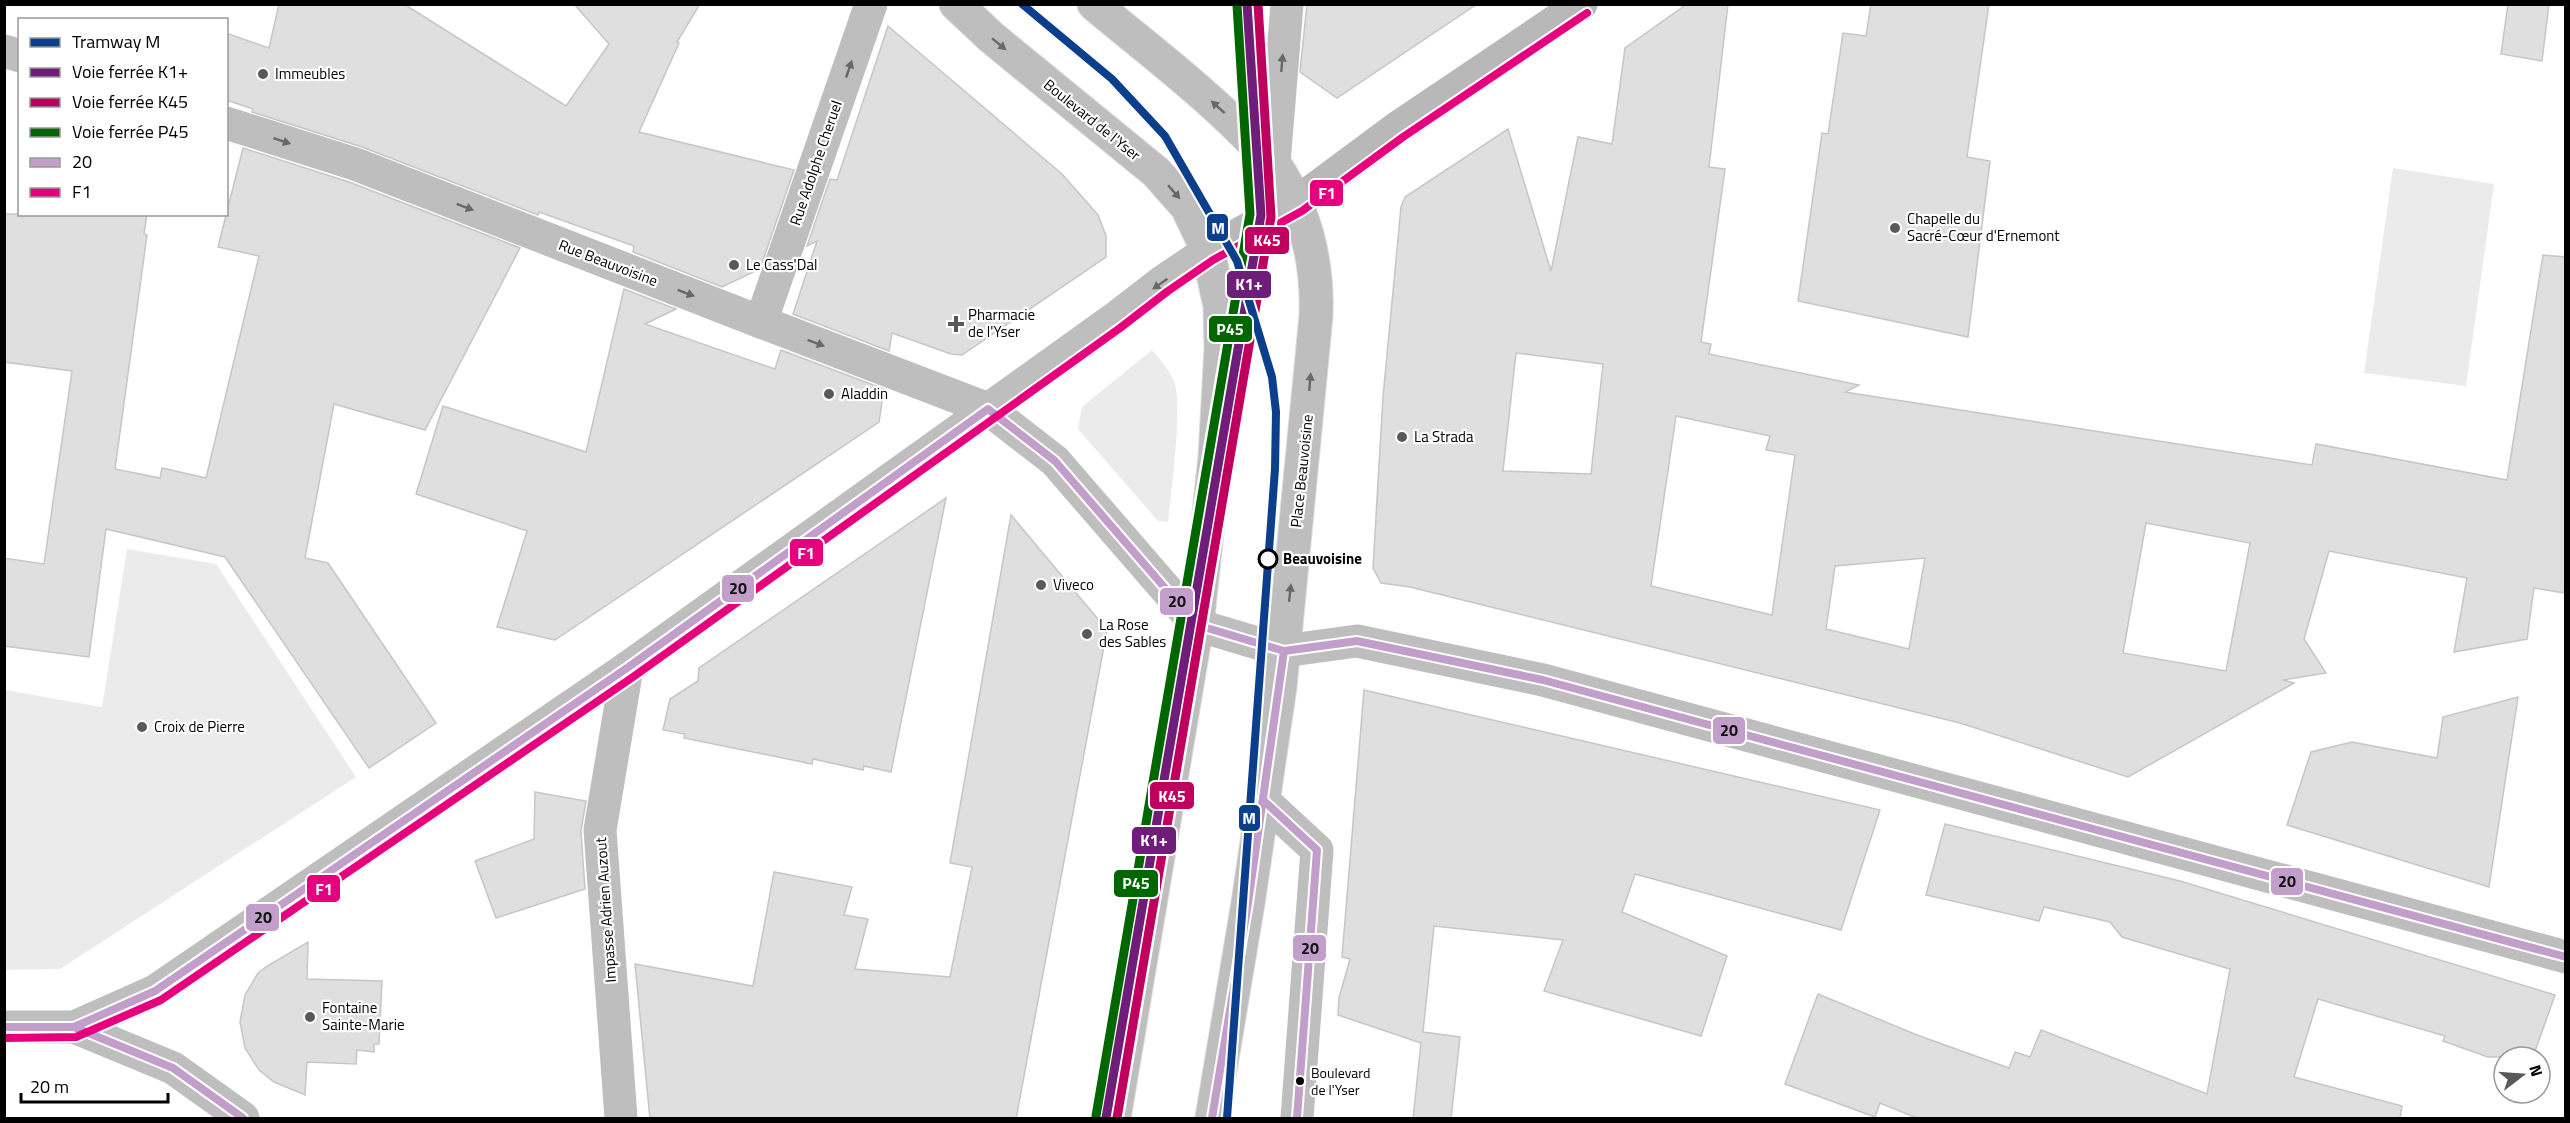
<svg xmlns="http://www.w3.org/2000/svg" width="2570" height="1123" font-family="'Titillium Web',sans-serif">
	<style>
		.green { fill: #ebebeb }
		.building { fill: #dfdfdf; stroke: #c6c6c6; stroke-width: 1.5; fill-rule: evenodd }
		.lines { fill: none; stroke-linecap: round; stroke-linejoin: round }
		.primary-casing { stroke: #dbdbdb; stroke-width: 35 }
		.pedestrian { stroke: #bebebe; stroke-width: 33 }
		.minor { stroke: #bebebe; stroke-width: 33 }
		.tertiary { stroke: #bebebe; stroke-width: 33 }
		.secondary { stroke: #b8b8b8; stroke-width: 33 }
		.primary { stroke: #bebebe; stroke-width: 33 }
		.bus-1-casing { stroke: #fff; stroke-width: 12 }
		.bus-2-casing { stroke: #fff; stroke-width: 12 }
		.bus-1 { stroke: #c29fca; stroke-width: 8 }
		.bus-2 { stroke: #e6007e; stroke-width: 8 }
		.rail-1-casing { stroke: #fff; stroke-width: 14 }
		.rail-2-casing { stroke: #fff; stroke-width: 14 }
		.rail-3-casing { stroke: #fff; stroke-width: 14 }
		.rail-1 { stroke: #6e1e78; stroke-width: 9 }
		.rail-2 { stroke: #bf005f; stroke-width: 9 }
		.rail-3 { stroke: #060; stroke-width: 9 }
		.tram-1-casing { stroke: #fff; stroke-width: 12 }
		.tram-1 { stroke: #0b3e8b; stroke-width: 8 }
		.oneway { fill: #686868 }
		.poi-dot { fill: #595959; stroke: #fff; stroke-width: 2 }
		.stop-dot { fill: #fff; stroke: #000; stroke-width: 3 }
		.bus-dot { fill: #000; stroke: #fff; stroke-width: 2 }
		.labels { text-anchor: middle; stroke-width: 4.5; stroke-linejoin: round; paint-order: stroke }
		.bus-label { font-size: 14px; fill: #000; stroke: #fff; text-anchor: start }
		.poi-label { font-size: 15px; fill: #000; stroke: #fff; text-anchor: start }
		.street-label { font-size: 15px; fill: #000; stroke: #fff }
		.stop-label { font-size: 15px; font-weight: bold; fill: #000; stroke: #fff; text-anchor: start }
		.line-badge { stroke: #fff; stroke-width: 2 }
		.badge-label { font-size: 16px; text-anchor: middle; font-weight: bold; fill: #fff }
		.pale-badge-label { font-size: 16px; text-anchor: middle; font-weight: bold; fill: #111 }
	</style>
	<rect width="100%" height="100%" fill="#fff"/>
	<g class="green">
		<path d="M 2393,168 L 2494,184 L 2466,386 L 2364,373 Z"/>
		<path d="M 1152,350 C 1160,359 1169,370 1174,381 C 1183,403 1171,494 1168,522 L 1158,521 L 1078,429 L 1082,407 Z"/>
		<path d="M 127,549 L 216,564 L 356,777 L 60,969 L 5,970 L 5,690 L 102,707 Z"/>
	</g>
	<g class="building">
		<path d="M 279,4 L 404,4 L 566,106 L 609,44 L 574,4 L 700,4 L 677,42 L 679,43 L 639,132 L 794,170 L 760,269 L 722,287 L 633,252 L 634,246 L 539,212 L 538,215 L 362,147 L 252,112 L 253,109 L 226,100 L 226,33 L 269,48 Z"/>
		<path d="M 1307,4 L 1477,4 L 1337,98 L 1300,72 Z"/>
		<path d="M 1687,4 L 1728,4 L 1709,167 L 1725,169 L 1701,342 L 1711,344 L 1709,354 L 1859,385 L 1845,392 L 2312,465 L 2316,444 L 2507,480 L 2543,255 L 2565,257 L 2565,593 L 2534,588 L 2527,639 L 2454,652 L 2467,578 L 2329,551 L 2304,639 L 2326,673 L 2283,680 L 2294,683 L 2128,777 L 1960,723 L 1410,587 L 1381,583 L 1373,568 L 1383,397 L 1401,207 L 1405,197 L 1508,129 L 1551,271 L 1578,137 L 1612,144 L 1625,48 ZM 1516,353 L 1603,364 L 1591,474 L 1503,471 ZM 1676,416 L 1770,436 L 1766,450 L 1795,455 L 1772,615 L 1651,586 ZM 2146,523 L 2250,543 L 2226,671 L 2123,653 ZM 1925,558 L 1909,649 L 1826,629 L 1835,566 Z"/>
		<path d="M 1871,4 L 1989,4 L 1967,157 L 1990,161 L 1968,337 L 1798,301 L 1822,133 L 1828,134 L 1843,33 L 1866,36 Z"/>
		<path d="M 2508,4 L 2549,4 L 2542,61 L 2501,54 Z"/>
		<path d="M 888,26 L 1062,174 L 1098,215 L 1106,236 L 1106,257 L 962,355 L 951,354 L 892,333 L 889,351 L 793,314 L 817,241 L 807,246 L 830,179 L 837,180 Z"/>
		<path d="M 243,148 L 349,182 L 520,248 L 425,430 L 334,404 L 305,558 L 328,563 L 436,723 L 369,768 L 225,557 L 106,529 L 89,657 L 4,646 L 4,558 L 44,564 L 72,371 L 4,362 L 4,214 L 147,214 L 144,234 L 147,235 L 115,469 L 160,478 L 162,468 L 206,478 L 259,256 L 218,247 Z"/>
		<path d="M 624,289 L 676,309 L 645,324 L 775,369 L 781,350 L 884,389 L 879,422 L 555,640 L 497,627 L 527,531 L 416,494 L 443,406 L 586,452 Z"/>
		<path d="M 946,498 L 891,772 L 864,766 L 863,770 L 813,759 L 812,764 L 684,738 L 685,734 L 663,730 L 670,699 L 698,681 L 699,668 Z"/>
		<path d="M 1011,515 L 1107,630 L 1016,1119 L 650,1119 L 635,964 L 753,986 L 774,872 L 852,887 L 844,915 L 868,919 L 855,969 L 950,977 L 972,867 L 950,863 Z"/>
		<path d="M 1364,690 L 1880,810 L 1841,930 L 1635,874 L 1622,912 L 1727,956 L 1701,1036 L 1544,991 L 1563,940 L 1434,926 L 1423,1032 L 1460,1037 L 1451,1119 L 1413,1119 L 1421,1043 L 1338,1015 L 1339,998 L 1350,959 L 1342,957 Z"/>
		<path d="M 2518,697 L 2489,887 L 2287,825 L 2311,752 L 2352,742 L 2437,758 L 2443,717 Z"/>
		<path d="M 535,792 L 586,801 L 581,831 L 585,889 L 496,918 L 475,861 L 534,839 Z"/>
		<path d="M 1945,824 L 2180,881 L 2555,995 L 2533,1057 L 2488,1057 L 2443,1041 L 2445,1036 L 2318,999 L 2294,1077 L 2402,1106 L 2400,1119 L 1919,1119 L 1880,1103 L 1875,1117 L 1785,1084 L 1818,994 L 1917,1035 L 2009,1068 L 2015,1052 L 2030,1057 L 2041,1030 L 2207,1094 L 2230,969 L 2122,937 L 2110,922 L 2044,907 L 2039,921 L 1926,895 Z"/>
		<path d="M 308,942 L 307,979 L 382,981 L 379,1044 L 374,1044 L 374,1052 L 357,1050 L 356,1064 L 307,1062 L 305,1095 L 274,1082 L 259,1070 L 245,1048 L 240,1022 L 245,995 L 258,973 L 267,966 Z"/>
	</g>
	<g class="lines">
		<defs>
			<g id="primary">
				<path d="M 956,4 L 991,37 L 1156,172 L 1187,207 L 1208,251 L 1220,306 L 1221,349 L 1215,457 L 1197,625 L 1114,1118"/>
				<path d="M 1094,4 C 1144,46 1197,86 1243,132 C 1253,143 1267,153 1275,165 C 1305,210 1318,262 1316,316 L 1280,687 L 1248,903 L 1212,1118"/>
			</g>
		</defs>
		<use href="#primary" class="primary-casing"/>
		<path class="pedestrian" d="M 761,322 L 988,409"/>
		<g class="minor">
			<path d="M 4,51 L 20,56"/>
			<path d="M 226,123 L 355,164 L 761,322 L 871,4"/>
			<path d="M 1274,163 L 1287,4"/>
			<path d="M 988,409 L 1055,461 L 1197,625 L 1284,651 L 1357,641 L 1543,680 L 2566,957"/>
			<path d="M 621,1118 L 600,830 L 627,668"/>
		</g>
		<g class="tertiary">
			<path d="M 1264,801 L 1317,850 L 1297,1118"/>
			<path d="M 4,1027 L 74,1027 L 155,991 L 627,668 L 1114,319 L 1162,282 L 1208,251"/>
			<path d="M 74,1027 L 173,1068 L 243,1118"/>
		</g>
		<path class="secondary" d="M 1208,251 L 1296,203 L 1397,128 L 1581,4"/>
		<use href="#primary" class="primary"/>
		<defs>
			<g id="bus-1">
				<path d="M 1264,801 L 1317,850 L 1297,1118"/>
				<path d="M 4,1027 L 74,1027 L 155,991 L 627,668 L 988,409 L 1055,461 L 1197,625 L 1284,651 L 1357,641 L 1543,680 L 2566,957"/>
				<path d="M 42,1027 L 74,1027 L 173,1068 L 243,1118"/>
				<path d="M 1212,1118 L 1248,903 L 1284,651"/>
			</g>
			<path id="bus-2" d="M 4,1038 L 76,1037 L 161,1000 L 633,677 L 1120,328 L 1168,291 L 1213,260 L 1302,211 L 1403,137 L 1587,13"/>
		</defs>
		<use href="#bus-1" class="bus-1-casing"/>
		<use href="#bus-2" class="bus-2-casing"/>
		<use href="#bus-1" class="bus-1"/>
		<use href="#bus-2" class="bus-2"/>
		<defs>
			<path id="rail-1" d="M 1106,1118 L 1261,215 L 1247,4"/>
			<path id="rail-2" d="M 1117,1118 L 1271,217 L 1258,4"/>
			<path id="rail-3" d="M 1096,1116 L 1250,214 L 1237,5"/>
		</defs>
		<use href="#rail-1" class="rail-1-casing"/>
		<use href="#rail-2" class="rail-2-casing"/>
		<use href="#rail-3" class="rail-3-casing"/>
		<use href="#rail-1" class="rail-1"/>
		<use href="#rail-2" class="rail-2"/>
		<use href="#rail-3" class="rail-3"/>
		<defs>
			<path id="tram-1" d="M 1022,4 L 1112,79 L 1165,136 L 1237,261 L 1272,377 L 1276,412 L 1275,469 L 1227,1118"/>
		</defs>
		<use href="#tram-1" class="tram-1-casing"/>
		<use href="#tram-1" class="tram-1"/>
	</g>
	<defs><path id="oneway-solid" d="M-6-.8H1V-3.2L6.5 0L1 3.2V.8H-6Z" transform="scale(1.5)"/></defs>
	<g class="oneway">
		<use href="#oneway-solid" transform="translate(999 44) rotate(39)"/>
		<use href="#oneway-solid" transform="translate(1282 63) rotate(-85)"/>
		<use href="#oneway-solid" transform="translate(849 69) rotate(-71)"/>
		<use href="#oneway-solid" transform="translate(1218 107) rotate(-138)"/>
		<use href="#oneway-solid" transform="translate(282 141) rotate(18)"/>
		<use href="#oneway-solid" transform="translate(1174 192) rotate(49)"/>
		<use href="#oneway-solid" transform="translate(465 207) rotate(21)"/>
		<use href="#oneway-solid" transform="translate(1160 284) rotate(145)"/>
		<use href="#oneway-solid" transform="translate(686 293) rotate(21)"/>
		<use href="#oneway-solid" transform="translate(816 343) rotate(21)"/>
		<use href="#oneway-solid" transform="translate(1310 382) rotate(-85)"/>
		<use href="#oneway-solid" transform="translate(1290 593) rotate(-84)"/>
	</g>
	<g class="poi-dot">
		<circle cx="263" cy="74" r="6"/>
		<circle cx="1895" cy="228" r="6"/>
		<circle cx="734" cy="265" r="6"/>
		<path d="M953 315h6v6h6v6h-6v6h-6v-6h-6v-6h6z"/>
		<circle cx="829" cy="394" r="6"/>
		<circle cx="1402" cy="437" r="6"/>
		<circle cx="1041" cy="585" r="6"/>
		<circle cx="1087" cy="634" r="6"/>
		<circle cx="142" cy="727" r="6"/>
		<circle cx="310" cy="1017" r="6"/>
	</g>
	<circle class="stop-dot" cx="1268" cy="559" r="9"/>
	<circle class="bus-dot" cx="1300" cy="1081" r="5"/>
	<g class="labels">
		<g class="bus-label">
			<text x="1311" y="1078">Boulevard<tspan x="1311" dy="17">de l'Yser</tspan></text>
		</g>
		<g class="poi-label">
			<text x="275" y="79">Immeubles</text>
			<text x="1907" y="224">Chapelle du<tspan x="1907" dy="17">Sacré-Cœur d'Ernemont</tspan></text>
			<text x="746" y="270">Le Cass'Dal</text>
			<text x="968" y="320">Pharmacie<tspan x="968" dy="17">de l'Yser</tspan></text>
			<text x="841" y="399">Aladdin</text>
			<text x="1414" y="442">La Strada</text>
			<text x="1053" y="590">Viveco</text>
			<text x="1099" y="630">La Rose<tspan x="1099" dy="17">des Sables</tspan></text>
			<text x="154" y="732">Croix de Pierre</text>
			<text x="322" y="1013">Fontaine<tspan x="322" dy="17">Sainte-Marie</tspan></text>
		</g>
		<g class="street-label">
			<text transform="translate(1092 120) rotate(39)" y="5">Boulevard de l'Yser</text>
			<text transform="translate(816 163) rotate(-71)" y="5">Rue Adolphe Cheruel</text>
			<text transform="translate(608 263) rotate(21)" y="5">Rue Beauvoisine</text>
			<text transform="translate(1302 471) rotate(-84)" y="5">Place Beauvoisine</text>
			<text transform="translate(606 910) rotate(-94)" y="5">Impasse Adrien Auzout</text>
		</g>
		<g class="stop-label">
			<text x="1283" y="564">Beauvoisine</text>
		</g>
	</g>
	<g class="line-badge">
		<rect x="1309" y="179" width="35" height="28" rx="6" fill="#e6007e"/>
		<rect x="1206" y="213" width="23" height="29" rx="6" fill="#0b3e8b"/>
		<rect x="1244" y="226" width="46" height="29" rx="6" fill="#bf005f"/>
		<rect x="1226" y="270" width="46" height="29" rx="6" fill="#6e1e78"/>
		<rect x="1208" y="315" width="45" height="28" rx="6" fill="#060"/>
		<rect x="789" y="538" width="35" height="29" rx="6" fill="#e6007e"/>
		<rect x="721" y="574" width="34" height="29" rx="6" fill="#c29fca"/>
		<rect x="1159" y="587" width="35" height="29" rx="6" fill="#c29fca"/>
		<rect x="1712" y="716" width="34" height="29" rx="6" fill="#c29fca"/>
		<rect x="1149" y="781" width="46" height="29" rx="6" fill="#bf005f"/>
		<rect x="1238" y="804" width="23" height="28" rx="6" fill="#0b3e8b"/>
		<rect x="1131" y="826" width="46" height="29" rx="6" fill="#6e1e78"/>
		<rect x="2270" y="867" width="34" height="29" rx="6" fill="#c29fca"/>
		<rect x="1113" y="869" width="46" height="29" rx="6" fill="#060"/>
		<rect x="306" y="874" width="35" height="29" rx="6" fill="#e6007e"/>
		<rect x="245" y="903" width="35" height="29" rx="6" fill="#c29fca"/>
		<rect x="1292" y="934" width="35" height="28" rx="6" fill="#c29fca"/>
	</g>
	<g class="badge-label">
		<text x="1327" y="199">F1</text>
		<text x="1218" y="234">M</text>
		<text x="1267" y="246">K45</text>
		<text x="1249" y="290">K1+</text>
		<text x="1230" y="335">P45</text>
		<text x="806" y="559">F1</text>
		<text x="1172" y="802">K45</text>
		<text x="1249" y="824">M</text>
		<text x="1154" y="846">K1+</text>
		<text x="1136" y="889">P45</text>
		<text x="324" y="895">F1</text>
	</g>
	<g class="pale-badge-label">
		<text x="738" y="594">20</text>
		<text x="1177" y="607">20</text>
		<text x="1729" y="736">20</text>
		<text x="2287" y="887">20</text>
		<text x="263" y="923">20</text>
		<text x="1310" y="954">20</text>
	</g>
	<rect width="2570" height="1123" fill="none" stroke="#000000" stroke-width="12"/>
	<rect x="18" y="18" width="210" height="198" fill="#ffffff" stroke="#999999" stroke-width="1.5"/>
	<rect x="30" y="38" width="30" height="9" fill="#0b3e8b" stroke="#999999" stroke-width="1.5"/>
	<text x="72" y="48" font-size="18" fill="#000000">Tramway M</text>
	<rect x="30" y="68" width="30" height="9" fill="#6e1e78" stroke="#999999" stroke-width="1.5"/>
	<text x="72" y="78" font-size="18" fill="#000000">Voie ferrée K1+</text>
	<rect x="30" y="98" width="30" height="9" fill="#bf005f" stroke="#999999" stroke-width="1.5"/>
	<text x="72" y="108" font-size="18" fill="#000000">Voie ferrée K45</text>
	<rect x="30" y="128" width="30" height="9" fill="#006600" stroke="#999999" stroke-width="1.5"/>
	<text x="72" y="138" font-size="18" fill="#000000">Voie ferrée P45</text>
	<rect x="30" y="158" width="30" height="9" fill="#c29fca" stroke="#999999" stroke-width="1.5"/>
	<text x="72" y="168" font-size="18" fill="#000000">20</text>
	<rect x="30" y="188" width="30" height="9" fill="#e6007e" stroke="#999999" stroke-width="1.5"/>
	<text x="72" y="198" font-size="18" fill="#000000">F1</text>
	<g transform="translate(2522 1075) rotate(73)"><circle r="28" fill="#ffffff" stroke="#999999" stroke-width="1.5"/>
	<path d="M0-4.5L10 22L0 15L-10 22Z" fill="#595959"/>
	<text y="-9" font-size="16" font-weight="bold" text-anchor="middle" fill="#000000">N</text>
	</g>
	<path d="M21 1093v9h147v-9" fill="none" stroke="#000000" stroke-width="3"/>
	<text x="30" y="1093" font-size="18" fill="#000000" stroke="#ffffff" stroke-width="4.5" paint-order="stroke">20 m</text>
</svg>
